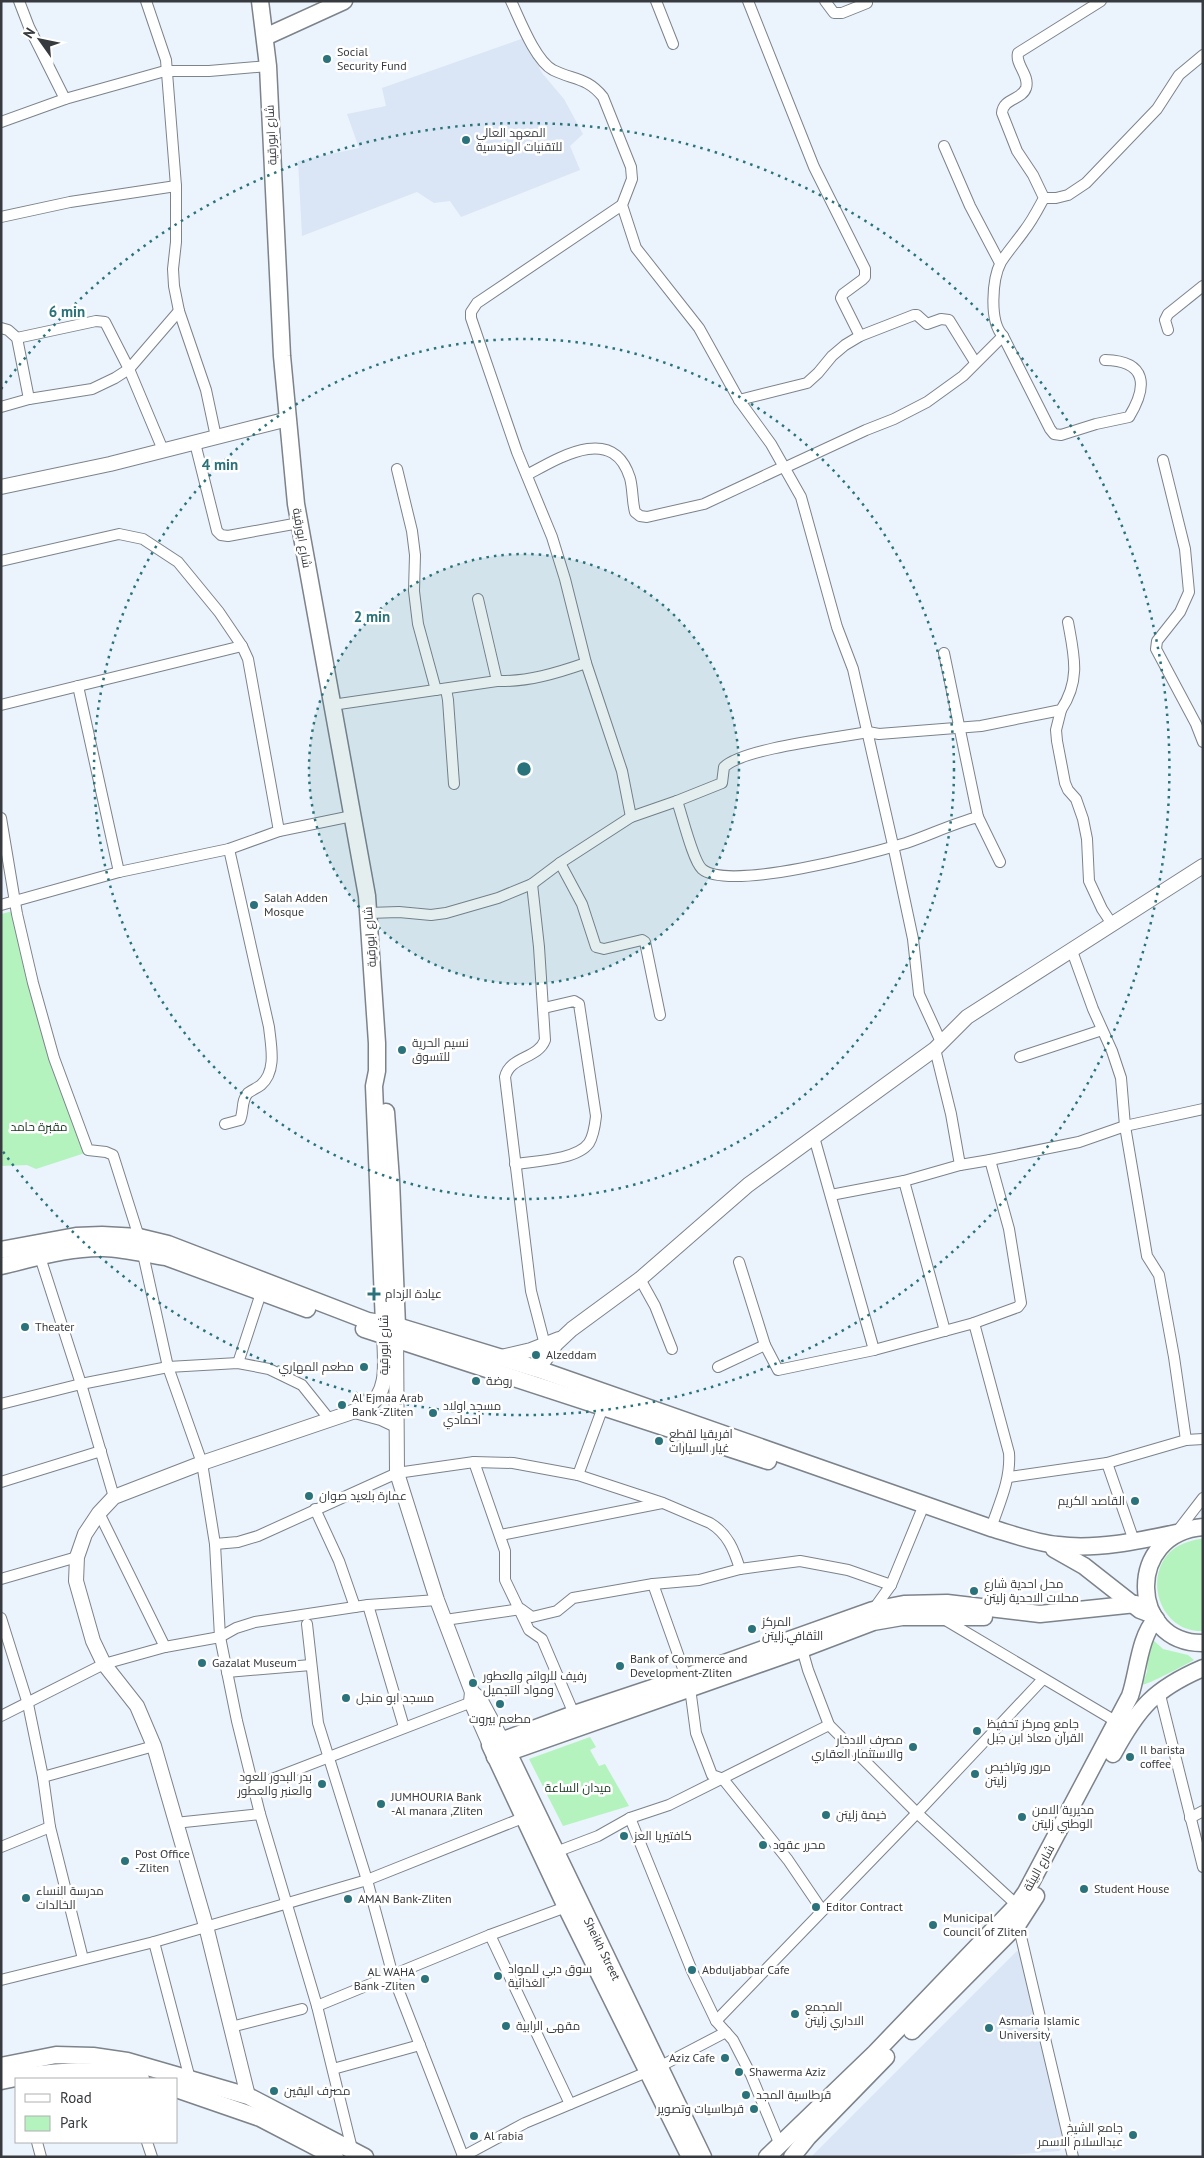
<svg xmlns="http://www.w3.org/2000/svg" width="1204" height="2158" font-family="'PT Sans',Cairo,sans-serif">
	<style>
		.built { fill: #dae6f5 }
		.green { fill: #b4f3be }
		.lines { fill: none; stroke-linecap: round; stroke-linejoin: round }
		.street-casing { stroke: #7c838b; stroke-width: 12 }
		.secondary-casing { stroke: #7c838b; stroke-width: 16 }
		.primary-casing { stroke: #7c838b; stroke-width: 19 }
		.street { stroke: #fff; stroke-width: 10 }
		.secondary { stroke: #fff; stroke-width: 14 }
		.primary { stroke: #fff; stroke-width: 16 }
		.ring { fill: none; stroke: #2a737a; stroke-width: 2.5; stroke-dasharray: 2.5 5 }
		.poi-dot { fill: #2a737a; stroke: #fff; stroke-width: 2 }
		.labels { text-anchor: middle; stroke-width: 5; stroke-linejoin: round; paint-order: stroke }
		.poi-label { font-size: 12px; fill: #373a3e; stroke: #fff; text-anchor: start }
		.street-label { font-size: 12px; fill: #373a3e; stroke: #fff }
		.park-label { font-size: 12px; fill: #113219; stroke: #fff }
		.centre { fill: #2a737a; stroke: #fff; stroke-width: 2.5 }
		.ring-label { font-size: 15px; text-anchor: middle; font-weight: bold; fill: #2a737a; stroke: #fff; stroke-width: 5; stroke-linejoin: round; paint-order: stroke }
	</style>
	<rect width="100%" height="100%" fill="#ebf3fc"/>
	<g class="built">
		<path d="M 524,38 L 542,73 L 564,99 L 583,134 L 570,146 L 580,170 L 461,217 L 450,201 L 434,203 L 417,192 L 302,236 L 298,161 L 359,148 L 347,114 L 386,106 L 382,88 Z"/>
		<path d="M 1017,1951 L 1022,1953 L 1066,2144 L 1059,2151 L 983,2157 L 811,2157 Z"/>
	</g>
	<g class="green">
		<path d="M 17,910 L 52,1054 L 88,1152 L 36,1169 L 27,1165 L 1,1166 L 1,914 Z"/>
		<path d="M 1200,1539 L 1203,1539 L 1203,1631 C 1162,1633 1143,1581 1169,1553 C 1178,1544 1189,1541 1200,1539 Z"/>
		<path d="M 1152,1639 L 1163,1649 L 1188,1655 L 1194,1660 C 1187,1664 1147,1685 1142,1685 L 1147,1672 L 1148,1654 Z"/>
		<path d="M 590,1737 L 596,1747 L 590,1750 L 599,1766 L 605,1764 L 629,1806 L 563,1826 L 529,1759 Z"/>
	</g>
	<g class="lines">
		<defs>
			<g id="street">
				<path d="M 19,1 L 29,27 L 65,99"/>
				<path d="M 146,1 L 166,60 L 176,186 L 176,242 L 173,269 L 174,286 L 179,311 L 206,390 L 216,437"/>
				<path d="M 511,1 C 520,20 535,60 553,70 C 573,80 587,77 603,97 L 631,167 L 632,179 L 622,205 L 636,248 L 699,328 L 739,400 L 771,444 L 801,497 L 837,627 L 853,669 L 893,845 L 913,939 L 919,994 L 941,1042"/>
				<path d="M 656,1 L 673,44"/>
				<path d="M 748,1 L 814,167 L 865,269 L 865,277 L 862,280 L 843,294 L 841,298 L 860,336"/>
				<path d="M 825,1 L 834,13 L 842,13 L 867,3"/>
				<path d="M 1,122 L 65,99 L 165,71 L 209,71 L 268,66"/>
				<path d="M 944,146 L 970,206 L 1000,263"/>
				<path d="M 1044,198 L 1056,198 L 1068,195 L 1086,183 L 1157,109 L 1179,75 L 1203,55"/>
				<path d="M 622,205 L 477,303 L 471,312 L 471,318 L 517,452 L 552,537 L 565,579 L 586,663 L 622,771 L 631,817"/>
				<path d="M 1,217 L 70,202 L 176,186"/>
				<path d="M 1,328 L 8,330 L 17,338 L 29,399"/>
				<path d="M 1168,330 L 1165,320 L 1168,314 L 1203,286"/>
				<path d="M 1003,336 C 989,322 992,279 1001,262 C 1008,251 1017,241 1024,231 C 1032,221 1038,209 1044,198 L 1033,175 L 1017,151 L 1002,113 C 1003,98 1022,100 1026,88 C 1030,75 1015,65 1018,53 L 1101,1"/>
				<path d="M 17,338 L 96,321 L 105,322 L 129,369 L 163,450"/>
				<path d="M 739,400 L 807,383 L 818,373 L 832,356 L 845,345 L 860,336 L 914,315 L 917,315 L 927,324 L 941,319 L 949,320 L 975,362"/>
				<path d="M 1,407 L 29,399 L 92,389 L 115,378 L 129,369 L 179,311"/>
				<path d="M 195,443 L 217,531 L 221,535 L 228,536 L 299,523"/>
				<path d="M 1163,460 L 1185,549 L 1189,592 L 1180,612 L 1157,641 L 1156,649 L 1196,724 L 1203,742"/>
				<path d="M 784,468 L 866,430 L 894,419 L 927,402 L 963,376 L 1003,336 L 1050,429 L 1054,434 L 1061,435 L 1096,424 L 1129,417 C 1148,386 1147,361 1105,360"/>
				<path d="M 397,469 L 412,531 L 415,555 L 414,591 L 418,624 L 436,690"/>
				<path d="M 527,475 C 560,457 613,424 630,478 C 633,489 632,501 635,512 L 640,516 L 647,517 L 704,504 L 783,467"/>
				<path d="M 1,561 L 119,534 L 143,539 L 178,562 L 219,612 L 242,646 L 1,705"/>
				<path d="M 242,646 L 248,659 L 279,831"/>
				<path d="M 944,653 L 978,817"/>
				<path d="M 497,681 C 528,682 557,673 586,663"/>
				<path d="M 78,686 L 119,872"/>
				<path d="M 446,689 L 448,700 L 454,784"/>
				<path d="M 332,705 L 497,681 L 478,599"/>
				<path d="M 1061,710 L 1056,730 L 1057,741 L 1065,783 L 1068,790 L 1076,799 L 1083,819 L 1087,839 L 1089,881 L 1102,909 L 1112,924"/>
				<path d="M 677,801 L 722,783 L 724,767 C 744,748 837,738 868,732 L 879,734 L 981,726 L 1061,710 C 1081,680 1074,655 1068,622"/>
				<path d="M 1,818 L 17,914 L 33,983 L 54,1058 L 88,1150 L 106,1152 L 113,1155 L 139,1237"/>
				<path d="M 560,863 L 582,904 L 596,947 L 604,949 L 642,940 L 645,942 L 660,1015"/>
				<path d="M 532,884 L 539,947 L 545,1040 C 538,1059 510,1056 505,1077 L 531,1291 L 545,1345"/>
				<path d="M 1,905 L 119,872 L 229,849 L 279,831 L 352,816"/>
				<path d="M 368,913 L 399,912 L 431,915 L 446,913 L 498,898 L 532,884 L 560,863 L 631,817 L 677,801 C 682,815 693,861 702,869 C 729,892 872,853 906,843 C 930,835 954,823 978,817 L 1000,862"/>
				<path d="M 1072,951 L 1093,1009 L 1112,1051 L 1121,1078 L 1125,1126 L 1147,1256 L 1159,1275 L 1174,1357 L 1186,1440"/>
				<path d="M 935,1049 L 951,1114 L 960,1165"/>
				<path d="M 1020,1057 L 1102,1030"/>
				<path d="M 225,1124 L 240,1120 C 244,1112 241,1100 248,1093 C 252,1090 257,1088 261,1085 C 277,1071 271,1046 269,1027 L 229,849"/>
				<path d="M 814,1137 L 874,1350 L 974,1323 L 1009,1453 C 1011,1480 999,1504 991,1528"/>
				<path d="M 990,1160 L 1079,1142 L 1125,1126 L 1203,1109"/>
				<path d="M 515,1164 C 535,1161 577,1160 589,1143 C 594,1135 595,1125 596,1116 L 579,1004 L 574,1001 L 544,1008"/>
				<path d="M 831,1195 L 904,1181"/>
				<path d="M 143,1254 L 168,1367 L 202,1463 L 215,1544 L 220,1637 L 237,1721 L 260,1814 L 317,2006 L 352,2149"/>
				<path d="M 40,1257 L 81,1384 L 114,1497"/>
				<path d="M 739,1262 L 765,1345 L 778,1370 L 874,1350"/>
				<path d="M 640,1279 L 655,1306 L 672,1349"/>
				<path d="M 945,1331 L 904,1181 L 960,1165 L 990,1160 L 1009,1229 L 1021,1303 L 1018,1307 L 974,1323"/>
				<path d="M 238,1363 L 261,1293"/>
				<path d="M 718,1367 L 765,1345"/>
				<path d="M 1,1404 L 81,1384 L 168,1367 L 238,1363 L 269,1369 L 302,1385 L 330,1420"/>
				<path d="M 474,1462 L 505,1551 L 505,1580 L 529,1630 L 542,1639 L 574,1714"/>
				<path d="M 1107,1463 L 1134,1541"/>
				<path d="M 578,1475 L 603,1407"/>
				<path d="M 1009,1477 L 1107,1463 L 1186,1440 L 1203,1439"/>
				<path d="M 1,1482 L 101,1451"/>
				<path d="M 315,1509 L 339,1561 L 355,1607"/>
				<path d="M 99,1513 L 165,1647"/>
				<path d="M 1176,1533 L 1203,1498"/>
				<path d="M 501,1535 L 662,1503"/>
				<path d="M 215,1544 L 238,1542 L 258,1536 L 397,1473 L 474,1462 L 513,1463 L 578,1475 L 663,1503 L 710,1523 C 728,1534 734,1550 740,1569"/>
				<path d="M 1,1579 L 77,1557"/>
				<path d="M 653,1584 L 690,1688 L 696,1733 L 712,1775 L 723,1779 L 788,1860 L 822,1910"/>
				<path d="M 368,1605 L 404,1727"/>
				<path d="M 873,1610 L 891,1585 L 921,1512"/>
				<path d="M 1,1618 L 28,1704 L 43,1777 L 50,1827 L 83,1959"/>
				<path d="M 942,1618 L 1117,1722"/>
				<path d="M 445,1620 L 521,1609 L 532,1617 L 557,1611 L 573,1598 L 653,1584 L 699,1580 L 740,1569 L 800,1561 L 848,1570 L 891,1585"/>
				<path d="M 307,1624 L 318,1723 L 367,1880 L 393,1976 L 463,2156"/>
				<path d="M 802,1649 L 808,1670 L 829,1725 L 917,1813 L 1017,1905"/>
				<path d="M 227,1672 L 311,1665"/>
				<path d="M 1159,1691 L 1203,1867"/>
				<path d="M 1,1716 L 104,1664 L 165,1647 L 220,1637 L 236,1628 L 255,1622 L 368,1605 L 437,1600"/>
				<path d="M 43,1777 L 154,1746"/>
				<path d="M 254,1786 L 477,1700"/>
				<path d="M 630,1818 L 692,1971 L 716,2021 L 733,2040 L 751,2075 L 780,2145"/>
				<path d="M 1190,1818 L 1203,1811"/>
				<path d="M 175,1823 L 260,1814"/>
				<path d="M 1,1847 L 50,1827"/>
				<path d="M 556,1852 L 598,1836 L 630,1818 L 669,1805 L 829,1725"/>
				<path d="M 1018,1924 L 1073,2157"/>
				<path d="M 490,1935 L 570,2104"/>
				<path d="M 154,1942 L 190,2079"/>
				<path d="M 1,1980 L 154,1942 L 367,1880 L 525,1817"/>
				<path d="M 317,2006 L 490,1935 L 566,1907"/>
				<path d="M 716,2021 L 917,1813 L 1043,1679"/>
				<path d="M 231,2027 L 302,2009"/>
				<path d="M 333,2069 L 420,2045"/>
				<path d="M 37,2142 L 41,2157"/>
				<path d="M 147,2142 L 152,2157"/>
				<path d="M 462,2157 L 525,2123 L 659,2067 L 726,2032"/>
			</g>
			<g id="secondary">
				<path d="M 1,487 L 110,464 L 288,419"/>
				<path d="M 396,1330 L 397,1473 L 437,1600 L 472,1692 L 480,1699 L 502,1740"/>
				<path d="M 501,1357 L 531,1350 L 559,1339"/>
				<path d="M 538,1369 L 556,1344 L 572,1329 L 640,1279 L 748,1185 L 935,1049 L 967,1017 L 1203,866"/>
				<path d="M 355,1411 L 381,1418 L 396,1425"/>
				<path d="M 472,1692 L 471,1702 L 490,1745"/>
				<path d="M 248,2096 L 206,1926 L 154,1746 L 137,1706 L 104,1664 L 93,1641 L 76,1581 L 77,1557 L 85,1534 L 99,1513 L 114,1497 L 202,1463 L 367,1407 C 393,1391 383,1352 384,1326"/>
			</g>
			<g id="primary">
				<path d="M 260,1 L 268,66 L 282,356 L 296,504 L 367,896 L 377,1043 L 377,1071 L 374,1086 L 384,1324"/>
				<path d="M 265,37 L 344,1"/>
				<path d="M 386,1112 L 391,1180 L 397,1326"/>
				<path d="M 1,1250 L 76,1236 L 102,1235 L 139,1237 L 168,1244 L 368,1321 L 397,1326 L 538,1369 L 991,1528 C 1012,1534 1035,1543 1058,1545 C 1095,1550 1139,1541 1176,1533"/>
				<path d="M 1,1266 C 35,1258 70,1247 104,1248 C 125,1249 146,1254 166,1257 L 307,1309"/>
				<path d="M 364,1329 L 768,1461"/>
				<path d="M 1203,1527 C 1125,1533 1129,1644 1203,1643"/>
				<path d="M 1054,1549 L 1084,1566 L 1140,1610 L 1153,1615"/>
				<path d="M 503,1742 L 703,2157"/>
				<path d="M 1113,1754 C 1138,1708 1154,1689 1203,1668"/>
				<path d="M 495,1757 L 802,1649 L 873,1622 L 902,1617 L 984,1617"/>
				<path d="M 912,2031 L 1018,1924 L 1036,1896"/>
				<path d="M 1,2066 L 56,2055 L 93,2056 L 127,2061 L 248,2096 L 365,2157"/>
				<path d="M 1,2081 C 50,2070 92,2067 141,2079"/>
				<path d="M 176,2089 L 260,2118 L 335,2157"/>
				<path d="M 690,2157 L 566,1907 L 490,1745 L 574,1714 L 685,1677 L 873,1610 L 904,1604 L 947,1603 L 1040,1614 L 1136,1604"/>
				<path d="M 767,2157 L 875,2053 L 1017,1905 L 1026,1892 L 1130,1696 C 1138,1673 1139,1637 1156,1619"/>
				<path d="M 792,2157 L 808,2137 L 886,2057"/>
			</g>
		</defs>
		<use href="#street" class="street-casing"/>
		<use href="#secondary" class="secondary-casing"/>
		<use href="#primary" class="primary-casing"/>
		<use href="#street" class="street"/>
		<use href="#secondary" class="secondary"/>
		<use href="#primary" class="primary"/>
	</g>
	<circle cx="524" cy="769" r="215" fill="#2a737a" fill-opacity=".12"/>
	<g class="ring">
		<circle cx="524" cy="769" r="215"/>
		<circle cx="524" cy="769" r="430"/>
		<path d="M1 389A646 646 0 1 1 1 1149"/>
	</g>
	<g class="poi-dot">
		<circle cx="327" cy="59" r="5"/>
		<circle cx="466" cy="140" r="5"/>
		<circle cx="254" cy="905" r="5"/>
		<circle cx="402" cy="1050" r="5"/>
		<path d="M371.5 1286.5h5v5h5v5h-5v5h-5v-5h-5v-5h5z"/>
		<circle cx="25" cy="1327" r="5"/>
		<circle cx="536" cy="1355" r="5"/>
		<circle cx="364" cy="1367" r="5"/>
		<circle cx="476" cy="1381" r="5"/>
		<circle cx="342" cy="1405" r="5"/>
		<circle cx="433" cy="1413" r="5"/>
		<circle cx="659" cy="1441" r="5"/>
		<circle cx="309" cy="1496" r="5"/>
		<circle cx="1135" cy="1501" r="5"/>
		<circle cx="974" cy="1591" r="5"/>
		<circle cx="752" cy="1629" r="5"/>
		<circle cx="202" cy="1663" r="5"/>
		<circle cx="620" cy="1666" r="5"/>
		<circle cx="473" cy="1683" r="5"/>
		<circle cx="346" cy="1698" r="5"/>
		<circle cx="500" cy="1704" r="5"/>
		<circle cx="977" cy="1731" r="5"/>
		<circle cx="913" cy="1747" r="5"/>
		<circle cx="1130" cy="1757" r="5"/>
		<circle cx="975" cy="1774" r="5"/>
		<circle cx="322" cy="1784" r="5"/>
		<circle cx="381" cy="1804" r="5"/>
		<circle cx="826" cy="1815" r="5"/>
		<circle cx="1022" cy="1817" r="5"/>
		<circle cx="624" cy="1836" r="5"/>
		<circle cx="763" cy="1845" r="5"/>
		<circle cx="125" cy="1861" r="5"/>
		<circle cx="1084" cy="1889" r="5"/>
		<circle cx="26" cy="1898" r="5"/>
		<circle cx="348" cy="1899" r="5"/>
		<circle cx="816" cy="1907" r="5"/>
		<circle cx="933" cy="1925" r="5"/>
		<circle cx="692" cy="1970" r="5"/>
		<circle cx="498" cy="1976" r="5"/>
		<circle cx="425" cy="1979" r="5"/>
		<circle cx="795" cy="2014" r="5"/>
		<circle cx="506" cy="2026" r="5"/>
		<circle cx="989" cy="2028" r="5"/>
		<circle cx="725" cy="2058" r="5"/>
		<circle cx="739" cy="2072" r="5"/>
		<circle cx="274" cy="2091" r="5"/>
		<circle cx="746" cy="2095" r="5"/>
		<circle cx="754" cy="2109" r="5"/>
		<circle cx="1133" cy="2135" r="5"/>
		<circle cx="474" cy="2136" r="5"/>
	</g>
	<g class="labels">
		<g class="poi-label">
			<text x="337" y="56">Social<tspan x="337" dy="14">Security Fund</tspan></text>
			<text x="476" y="137">المعهد العالي<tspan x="476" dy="14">للتقنيات الهندسية</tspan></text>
			<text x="264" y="902">Salah Adden<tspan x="264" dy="14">Mosque</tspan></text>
			<text x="412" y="1047">نسيم الحرية<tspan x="412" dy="14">للتسوق</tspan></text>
			<text x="385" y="1298">عيادة الزدام</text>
			<text x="35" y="1331">Theater</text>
			<text x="546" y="1359">Alzeddam</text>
			<text x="354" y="1371" text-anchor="end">مطعم المهاري</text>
			<text x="486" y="1385">روضة</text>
			<text x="352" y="1402">Al Ejmaa Arab<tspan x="352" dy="14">Bank -Zliten</tspan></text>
			<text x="443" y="1410">مسجد اولاد<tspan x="443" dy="14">احمادي</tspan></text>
			<text x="669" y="1438">افريقيا لقطع<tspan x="669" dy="14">غيار السيارات</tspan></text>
			<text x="319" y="1500">عمارة بلعيد صوان</text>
			<text x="1125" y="1505" text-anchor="end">القاصد الكريم</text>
			<text x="984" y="1588">محل احدية شارع<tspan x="984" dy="14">محلات الاحدية زليتن</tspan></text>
			<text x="762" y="1626">المركز<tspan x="762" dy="14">الثقافي.زليتن</tspan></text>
			<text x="630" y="1663">Bank of Commerce and<tspan x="630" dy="14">Development-Zliten</tspan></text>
			<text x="212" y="1667">Gazalat Museum</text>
			<text x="483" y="1680">رفيف للروائح والعطور<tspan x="483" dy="14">ومواد التجميل</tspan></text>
			<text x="356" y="1702">مسجد ابو منجل</text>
			<text x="500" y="1723" text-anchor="middle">مطعم بيروت</text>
			<text x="987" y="1728">جامع ومركز تحفيظ<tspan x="987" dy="14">القرآن معاذ ابن جبل</tspan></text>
			<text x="903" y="1744" text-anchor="end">مصرف اﻻدخار<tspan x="903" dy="14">واﻻستثمار العقاري</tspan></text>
			<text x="1140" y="1754">Il barista<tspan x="1140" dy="14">coffee</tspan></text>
			<text x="985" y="1771">مرور وتراخيص<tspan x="985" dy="14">زليتن</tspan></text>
			<text x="312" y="1781" text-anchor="end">بدر البدور للعود<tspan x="312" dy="14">والعنبر والعطور</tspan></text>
			<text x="391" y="1801">JUMHOURIA Bank<tspan x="391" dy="14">-Al manara ,Zliten</tspan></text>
			<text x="1032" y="1814">مديرية الامن<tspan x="1032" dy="14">الوطني زليتن</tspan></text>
			<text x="836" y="1819">خيمة زليتن</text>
			<text x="634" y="1840">كافتيريا العز</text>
			<text x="773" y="1849">محرر عقود</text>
			<text x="135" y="1858">Post Office<tspan x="135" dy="14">-Zliten</tspan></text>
			<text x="1094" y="1893">Student House</text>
			<text x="36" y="1895">مدرسة النساء<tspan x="36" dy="14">الخالدات</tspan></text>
			<text x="358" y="1903">AMAN Bank-Zliten</text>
			<text x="826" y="1911">Editor Contract</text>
			<text x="943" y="1922">Municipal<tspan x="943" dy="14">Council of Zliten</tspan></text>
			<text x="508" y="1973">سوق دبي للمواد<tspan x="508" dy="14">الغذائية</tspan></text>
			<text x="702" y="1974">Abduljabbar Cafe</text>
			<text x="415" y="1976" text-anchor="end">AL WAHA<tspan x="415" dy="14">Bank -Zliten</tspan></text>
			<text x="805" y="2011">المجمع<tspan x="805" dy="14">الاداري زليتن</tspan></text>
			<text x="999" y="2025">Asmaria Islamic<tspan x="999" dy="14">University</tspan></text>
			<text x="516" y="2030">مقهى الرابية</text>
			<text x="715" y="2062" text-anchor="end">Aziz Cafe</text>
			<text x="749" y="2076">Shawerma Aziz</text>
			<text x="284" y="2095">مصرف اليقين</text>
			<text x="756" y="2099">قرطاسية المجد</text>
			<text x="744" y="2113" text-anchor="end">قرطاسيات وتصوير</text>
			<text x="1123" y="2132" text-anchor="end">جامع الشيخ<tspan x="1123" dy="14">عبدالسلام الاسمر</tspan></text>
			<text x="484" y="2140">Al rabia</text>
		</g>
		<g class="street-label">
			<text transform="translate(271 135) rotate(-93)" y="4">شارع ابورقية</text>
			<text transform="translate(302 538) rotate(80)" y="4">شارع ابورقية</text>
			<text transform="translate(370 937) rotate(-94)" y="4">شارع ابورقية</text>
			<text transform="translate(384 1345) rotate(-90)" y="4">شارع ابورقية</text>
			<text transform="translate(1039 1868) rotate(-61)" y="4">شارع البيئة</text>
			<text transform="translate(602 1949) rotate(64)" y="4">Sheikh Street</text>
		</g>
		<g class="park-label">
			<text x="39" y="1131">مقبرة حامد</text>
			<text x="578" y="1792">ميدان الساعة</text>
		</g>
	</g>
	<circle cx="524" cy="769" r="8" class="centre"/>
	<g class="ring-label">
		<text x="67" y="317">6 min</text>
		<text x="220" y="470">4 min</text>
		<text x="372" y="622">2 min</text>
	</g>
	<rect width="1204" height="2158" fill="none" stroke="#373a3e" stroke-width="5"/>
	<rect x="15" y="2078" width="162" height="65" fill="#ffffff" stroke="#afb0b2"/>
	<rect x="25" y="2094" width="25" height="8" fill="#ffffff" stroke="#afb0b2"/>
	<text x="60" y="2103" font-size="15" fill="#373a3e">Road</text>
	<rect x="25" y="2116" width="25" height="15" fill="#b4f3be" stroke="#afb0b2"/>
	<text x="60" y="2128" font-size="15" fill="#373a3e">Park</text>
	<g transform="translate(40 40) rotate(303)" stroke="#ffffff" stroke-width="4" paint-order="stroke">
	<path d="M0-4L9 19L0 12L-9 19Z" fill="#373a3e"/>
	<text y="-8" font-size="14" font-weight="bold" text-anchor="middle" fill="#373a3e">N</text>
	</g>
</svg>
